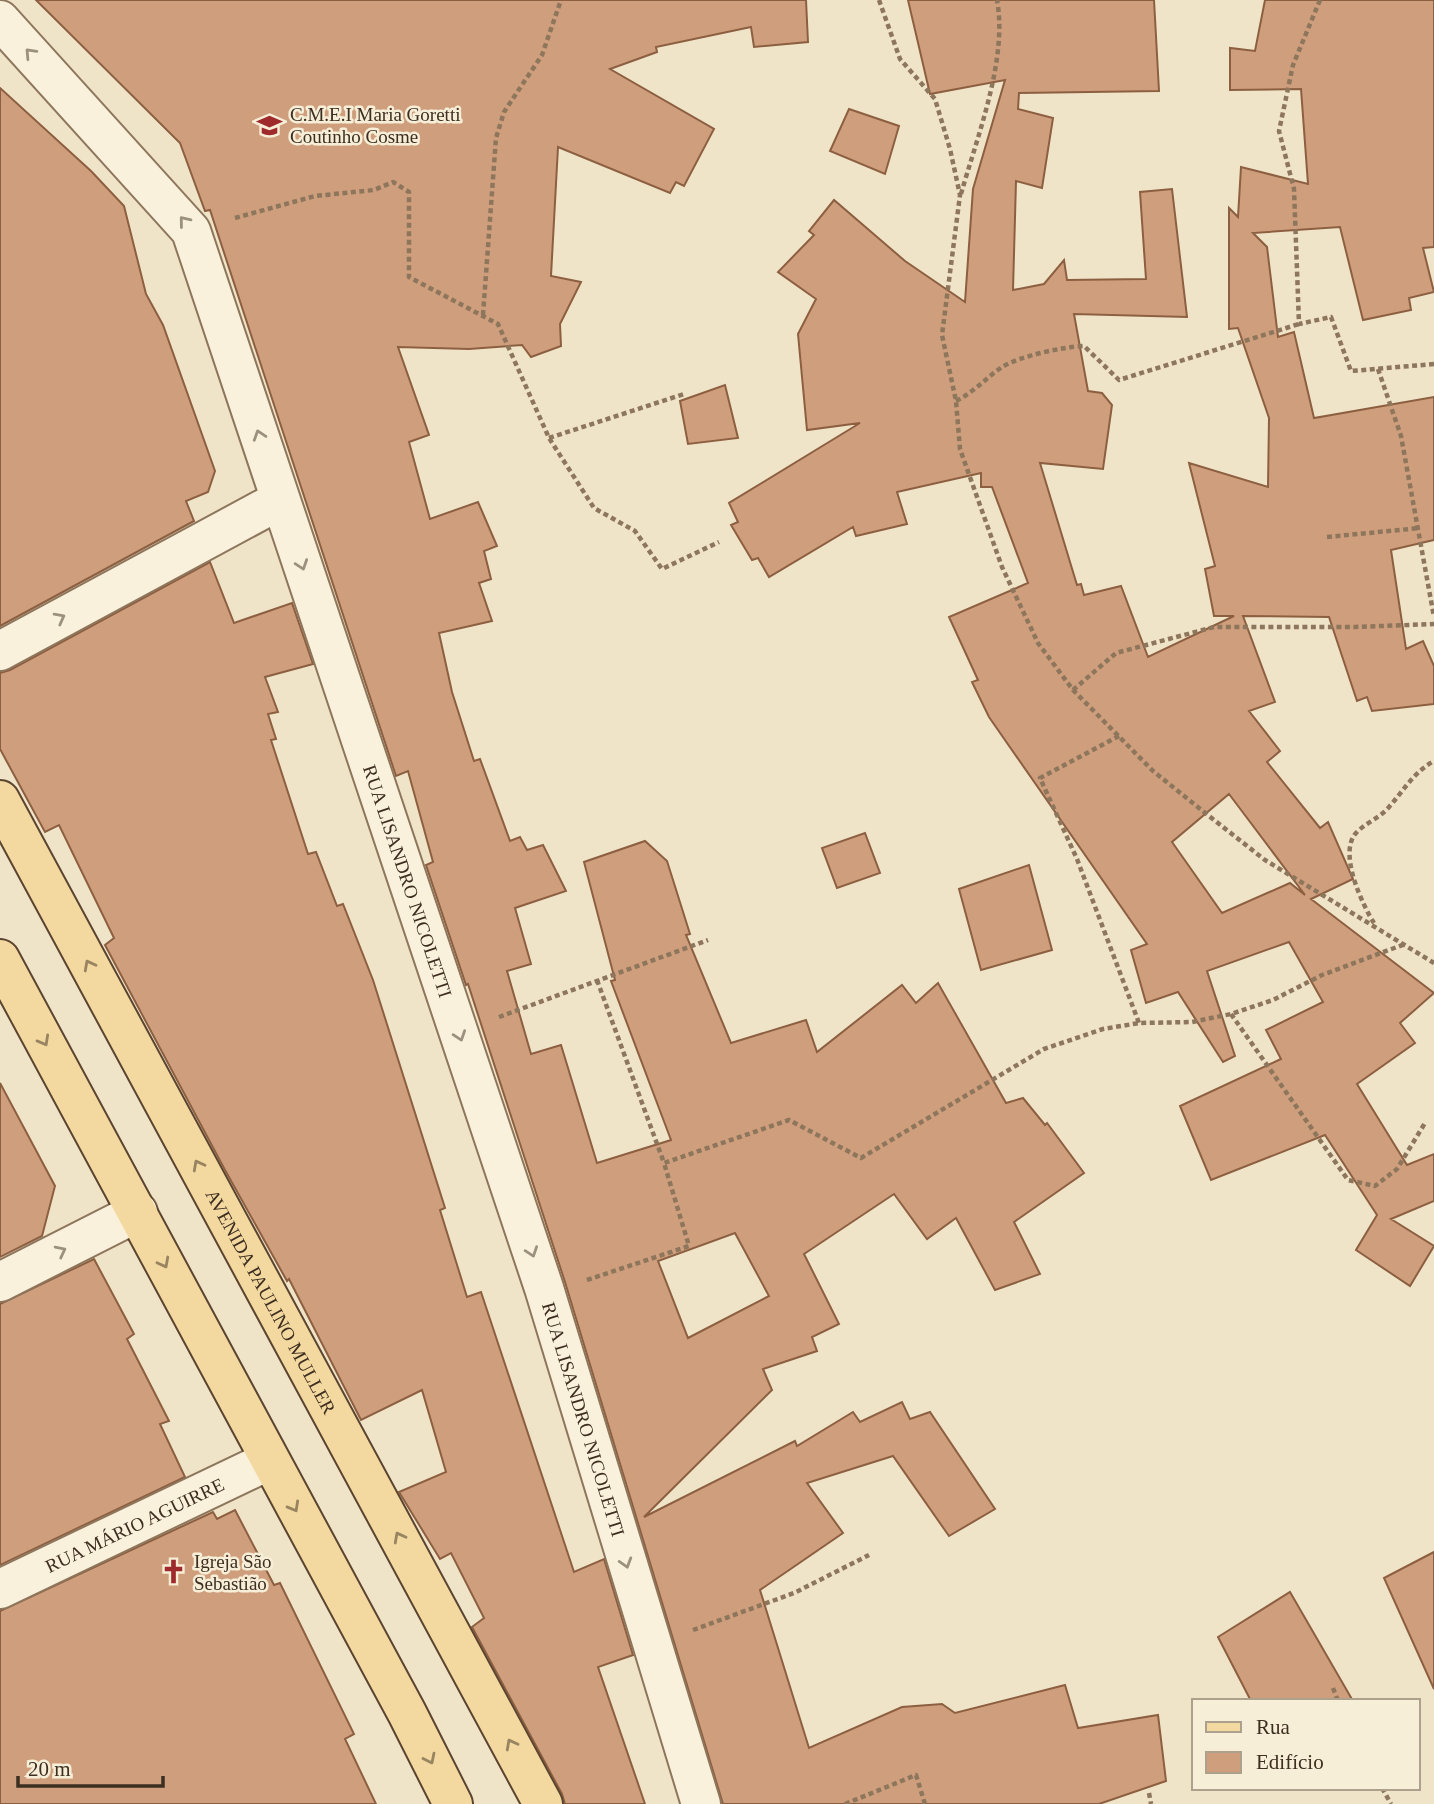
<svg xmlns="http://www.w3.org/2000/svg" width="1434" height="1804" font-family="'Times New Roman',serif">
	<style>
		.building { fill: #cf9f7d; stroke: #8d5f41; stroke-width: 2; fill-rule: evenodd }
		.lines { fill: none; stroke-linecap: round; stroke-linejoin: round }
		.minor-casing { stroke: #8d765c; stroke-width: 42 }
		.major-casing { stroke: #5b4430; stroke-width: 42 }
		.path { stroke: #8d765c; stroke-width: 4.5; stroke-dasharray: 5 3.5; stroke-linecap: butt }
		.minor { stroke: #faf1dc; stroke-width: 38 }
		.major { stroke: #f3d9a0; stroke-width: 38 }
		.oneway { stroke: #9c907e }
		.oneway2 { stroke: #988460 }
		.labels { text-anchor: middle; stroke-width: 5; stroke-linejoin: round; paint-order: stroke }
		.poi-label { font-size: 19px; fill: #3d2e20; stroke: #f7eed8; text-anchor: start }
		.street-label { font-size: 19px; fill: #3d2e20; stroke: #f7eed8 }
	</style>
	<rect width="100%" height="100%" fill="#f0e4c8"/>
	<g class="building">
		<path d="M 36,0 L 806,0 L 808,42 L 754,47 L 751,27 L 656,47 L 657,52 L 610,69 L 714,129 L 684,186 L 676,182 L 670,193 L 558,147 L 551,276 L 581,282 L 560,324 L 561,346 L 531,357 L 522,345 L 469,349 L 398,347 L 429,435 L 409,442 L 430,519 L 478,502 L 497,546 L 484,551 L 491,579 L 479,583 L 492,621 L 439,633 L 452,692 L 474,761 L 480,759 L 510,841 L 520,837 L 527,850 L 543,845 L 566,891 L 515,908 L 531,964 L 507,971 L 531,1054 L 561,1045 L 597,1163 L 671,1140 L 611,981 L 615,980 L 584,862 L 645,841 L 667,861 L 690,934 L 686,935 L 731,1043 L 806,1020 L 817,1052 L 902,985 L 916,1003 L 938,983 L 1006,1103 L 1023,1098 L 1045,1125 L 1047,1123 L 1084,1173 L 1014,1222 L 1040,1274 L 995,1290 L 956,1218 L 927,1239 L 894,1194 L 804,1254 L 839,1324 L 812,1337 L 817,1351 L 763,1369 L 772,1390 L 644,1517 L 795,1441 L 797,1446 L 853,1412 L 860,1422 L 902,1402 L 910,1419 L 930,1412 L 995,1509 L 949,1536 L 893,1456 L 807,1483 L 843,1533 L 760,1590 L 809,1748 L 902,1707 L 942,1704 L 955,1713 L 1065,1685 L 1078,1728 L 1158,1715 L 1166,1781 L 1099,1804 L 723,1804 L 565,1282 L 468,984 L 466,985 L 426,865 L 433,862 L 408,771 L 396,776 L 210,210 L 205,211 L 180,143 ZM 735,1233 L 769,1296 L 688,1338 L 658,1261 Z"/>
		<path d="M 908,0 L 1154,0 L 1159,91 L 1019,93 L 1018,109 L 1053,118 L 1042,188 L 1016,181 L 1013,290 L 1044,284 L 1064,260 L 1067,280 L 1146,279 L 1140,192 L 1172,189 L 1187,317 L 1074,314 L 1088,391 L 1102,393 L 1112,405 L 1103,469 L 1040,463 L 1077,585 L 1081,584 L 1084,595 L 1121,586 L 1148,657 L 1234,616 L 1214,616 L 1205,569 L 1215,566 L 1189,463 L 1268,487 L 1269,418 L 1238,328 L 1229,329 L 1229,208 L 1238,217 L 1241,167 L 1308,184 L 1301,89 L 1230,90 L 1230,48 L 1255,51 L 1265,0 L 1434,0 L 1434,247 L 1423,248 L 1434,292 L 1409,298 L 1411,310 L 1363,320 L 1340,227 L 1253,233 L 1267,247 L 1278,337 L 1294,332 L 1314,418 L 1434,397 L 1434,540 L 1391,550 L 1406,649 L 1423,641 L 1434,666 L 1434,704 L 1372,711 L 1367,697 L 1357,701 L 1329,617 L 1243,616 L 1275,702 L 1249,711 L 1280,751 L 1267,762 L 1320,828 L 1328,822 L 1353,879 L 1311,899 L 1434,993 L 1400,1023 L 1415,1043 L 1357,1084 L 1407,1165 L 1434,1154 L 1434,1201 L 1391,1219 L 1434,1246 L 1410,1286 L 1356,1250 L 1377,1215 L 1325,1135 L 1211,1180 L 1180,1106 L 1281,1059 L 1266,1030 L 1323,1002 L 1289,942 L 1207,971 L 1235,1056 L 1223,1062 L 1178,992 L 1146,1003 L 1131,950 L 1147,944 L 989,717 L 972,682 L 978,680 L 949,617 L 1028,583 L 992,487 L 981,487 L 981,473 L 897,492 L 907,524 L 856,536 L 853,527 L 769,577 L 758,558 L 752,560 L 731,525 L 738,522 L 729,503 L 860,423 L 807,430 L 798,334 L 816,299 L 778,272 L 814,235 L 809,231 L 834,200 L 905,261 L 965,302 L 973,189 L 1005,80 L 930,94 ZM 1229,794 L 1305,895 L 1290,883 L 1222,913 L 1172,842 Z"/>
		<path d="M 0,88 L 91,171 L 124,206 L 146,294 L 163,325 L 215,471 L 208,492 L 186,501 L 194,521 L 0,626 Z"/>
		<path d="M 849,109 L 899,126 L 885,174 L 830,151 Z"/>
		<path d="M 725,385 L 738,438 L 688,444 L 680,401 Z"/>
		<path d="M 210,562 L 234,623 L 292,603 L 313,664 L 265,677 L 278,712 L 268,714 L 276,739 L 271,740 L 308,854 L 316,852 L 337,906 L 343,904 L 373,980 L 445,1208 L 440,1210 L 467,1297 L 481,1292 L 574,1572 L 604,1559 L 633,1655 L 598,1667 L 645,1804 L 565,1804 L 562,1794 L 472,1627 L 484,1618 L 451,1553 L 440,1559 L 399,1492 L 446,1472 L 422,1390 L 361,1420 L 289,1279 L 287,1281 L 225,1170 L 105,945 L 114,938 L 59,825 L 45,832 L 0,749 L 0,673 L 10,670 Z"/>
		<path d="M 865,833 L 880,873 L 837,888 L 822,848 Z"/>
		<path d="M 1029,865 L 1052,950 L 981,970 L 959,889 Z"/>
		<path d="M 0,1083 L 55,1186 L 42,1236 L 0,1257 Z"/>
		<path d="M 94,1259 L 134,1334 L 127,1339 L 169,1421 L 160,1424 L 185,1477 L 0,1565 L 0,1304 Z"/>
		<path d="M 235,1510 L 274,1585 L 280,1583 L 354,1734 L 345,1739 L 376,1804 L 0,1804 L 0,1611 L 213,1512 L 217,1519 Z"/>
		<path d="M 1434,1552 L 1434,1689 L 1384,1578 Z"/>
		<path d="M 1290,1592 L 1353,1701 L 1251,1701 L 1218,1637 Z"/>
	</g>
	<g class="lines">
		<defs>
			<g id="minor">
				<path id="s1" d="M 0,20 L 191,231 L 544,1288 L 701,1804"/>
				<path d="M 0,651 L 280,500"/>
				<path d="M 0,1282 L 138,1212"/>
				<path id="s2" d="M 0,1589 L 268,1461"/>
			</g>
			<g id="major">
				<path id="s3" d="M 0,800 L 543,1804"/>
				<path d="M 0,959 L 407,1713 L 453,1804"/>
			</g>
		</defs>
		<use href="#minor" class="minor-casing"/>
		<use href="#major" class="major-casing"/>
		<g class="path">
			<path d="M 879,0 L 900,59 L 935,99 L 950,149 L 960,195 L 942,335 L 956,401 L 960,449 L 1002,567 L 1038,643 L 1073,690 L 1153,771 L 1209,816 L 1265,860 L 1434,963"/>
			<path d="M 1320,0 L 1293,65 L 1279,131 L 1294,189 L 1299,324 L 1331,317 L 1351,371 L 1434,364"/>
			<path d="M 961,194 C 977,137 1008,59 997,0"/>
			<path d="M 235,218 L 315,196 L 374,190 L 393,182 L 409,192 L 409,277 L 498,324 L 549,438 L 594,508 L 635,531 L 662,569 L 719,542"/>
			<path d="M 483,315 L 496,138 L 504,112 L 542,55 L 561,0"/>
			<path d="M 1378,369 L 1401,436 L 1434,617"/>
			<path d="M 956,401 C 974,392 986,378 1002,367 C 1020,356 1062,347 1084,346 L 1119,380 L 1299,324"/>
			<path d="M 549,438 L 684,394"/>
			<path d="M 1327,537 L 1420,528"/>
			<path d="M 1073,690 L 1116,653 L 1214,627 L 1355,627 L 1434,624"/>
			<path d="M 1119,736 L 1040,778 L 1077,859 L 1139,1023"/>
			<path d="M 1374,923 C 1362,904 1338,853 1356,833 C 1365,823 1380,818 1389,807 C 1404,790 1414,772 1434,761"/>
			<path d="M 597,980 L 664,1163 L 789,1120 L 861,1158 L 1044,1049 L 1103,1029 L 1139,1023 L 1192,1022 L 1231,1014 L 1273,1000 L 1322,975 L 1405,944"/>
			<path d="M 1231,1014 L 1348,1180 L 1375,1186 L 1397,1169 L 1425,1123"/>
			<path d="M 499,1017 L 708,940"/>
			<path d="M 587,1280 L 689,1246 L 664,1163"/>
			<path d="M 693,1630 L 794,1593 L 869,1555"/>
			<path d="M 1333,1688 L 1338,1701"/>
			<path d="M 1382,1788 L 1391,1804"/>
			<path d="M 1149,1793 L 1151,1804"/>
			<path d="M 845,1804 L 916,1775 L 925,1804"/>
		</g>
		<use href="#minor" class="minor"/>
		<use href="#major" class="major"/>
	</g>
	<defs><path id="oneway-chevron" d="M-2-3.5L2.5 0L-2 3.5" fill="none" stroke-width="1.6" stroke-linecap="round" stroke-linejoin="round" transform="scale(1.75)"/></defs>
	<g class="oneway">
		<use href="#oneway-chevron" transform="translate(30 53) rotate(-133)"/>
		<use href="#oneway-chevron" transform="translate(184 221) rotate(-129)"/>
		<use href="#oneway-chevron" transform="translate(259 435) rotate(-108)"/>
		<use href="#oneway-chevron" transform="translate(302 565) rotate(71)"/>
		<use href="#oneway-chevron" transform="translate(60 618) rotate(-28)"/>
		<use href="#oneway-chevron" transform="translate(460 1036) rotate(71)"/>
		<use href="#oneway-chevron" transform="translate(61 1251) rotate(-27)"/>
		<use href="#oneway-chevron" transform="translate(532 1252) rotate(71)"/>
		<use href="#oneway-chevron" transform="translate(626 1563) rotate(73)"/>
	</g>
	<g class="oneway2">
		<use href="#oneway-chevron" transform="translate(89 965) rotate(-118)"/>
		<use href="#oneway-chevron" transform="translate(44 1041) rotate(61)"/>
		<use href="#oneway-chevron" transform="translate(198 1165) rotate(-118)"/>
		<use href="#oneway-chevron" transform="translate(164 1263) rotate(62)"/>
		<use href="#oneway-chevron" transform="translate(294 1507) rotate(61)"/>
		<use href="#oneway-chevron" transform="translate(399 1537) rotate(-118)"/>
		<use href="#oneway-chevron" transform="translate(511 1744) rotate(-118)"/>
		<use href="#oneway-chevron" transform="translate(430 1759) rotate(64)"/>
	</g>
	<defs>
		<symbol id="school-bare" viewBox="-9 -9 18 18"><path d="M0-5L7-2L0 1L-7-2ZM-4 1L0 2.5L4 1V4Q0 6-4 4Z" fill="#9e2a2b" stroke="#f7eed8" stroke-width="2.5" paint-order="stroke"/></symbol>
		<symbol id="church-bare" viewBox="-9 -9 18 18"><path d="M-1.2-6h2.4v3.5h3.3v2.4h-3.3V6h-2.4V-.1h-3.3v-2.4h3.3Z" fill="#9e2a2b" stroke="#f7eed8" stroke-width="2.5" paint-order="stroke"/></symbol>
	</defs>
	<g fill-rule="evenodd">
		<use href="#school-bare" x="252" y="108" width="35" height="35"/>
		<use href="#church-bare" x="156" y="1554" width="35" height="35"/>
	</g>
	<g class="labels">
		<g class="poi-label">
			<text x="290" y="121">C.M.E.I Maria Goretti<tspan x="290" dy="22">Coutinho Cosme</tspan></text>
			<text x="194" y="1568">Igreja São<tspan x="194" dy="22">Sebastião</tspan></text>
		</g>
		<g class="street-label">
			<text dy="7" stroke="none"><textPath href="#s1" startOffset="970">RUA LISANDRO NICOLETTI</textPath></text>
			<text dy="7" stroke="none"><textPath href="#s3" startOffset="570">AVENIDA PAULINO MULLER</textPath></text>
			<text dy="7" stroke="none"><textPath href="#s1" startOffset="1536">RUA LISANDRO NICOLETTI</textPath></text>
			<text dy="7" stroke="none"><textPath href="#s2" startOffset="149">RUA MÁRIO AGUIRRE</textPath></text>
		</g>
	</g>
	<rect x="1192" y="1699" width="228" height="91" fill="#f7eed8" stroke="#ada18e" stroke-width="2"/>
	<rect x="1206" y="1722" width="35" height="10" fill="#f3d9a0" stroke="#ada18e" stroke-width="2"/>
	<text x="1256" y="1734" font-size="21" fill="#3d2e20">Rua</text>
	<rect x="1206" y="1752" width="35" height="21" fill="#cf9f7d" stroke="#ada18e" stroke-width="2"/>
	<text x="1256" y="1769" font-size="21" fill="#3d2e20">Edifício</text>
	<path d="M18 1776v10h145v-10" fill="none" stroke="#3d2e20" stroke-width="3.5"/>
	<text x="28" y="1776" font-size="21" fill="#3d2e20" stroke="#f7eed8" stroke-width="5" paint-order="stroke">20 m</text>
</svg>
